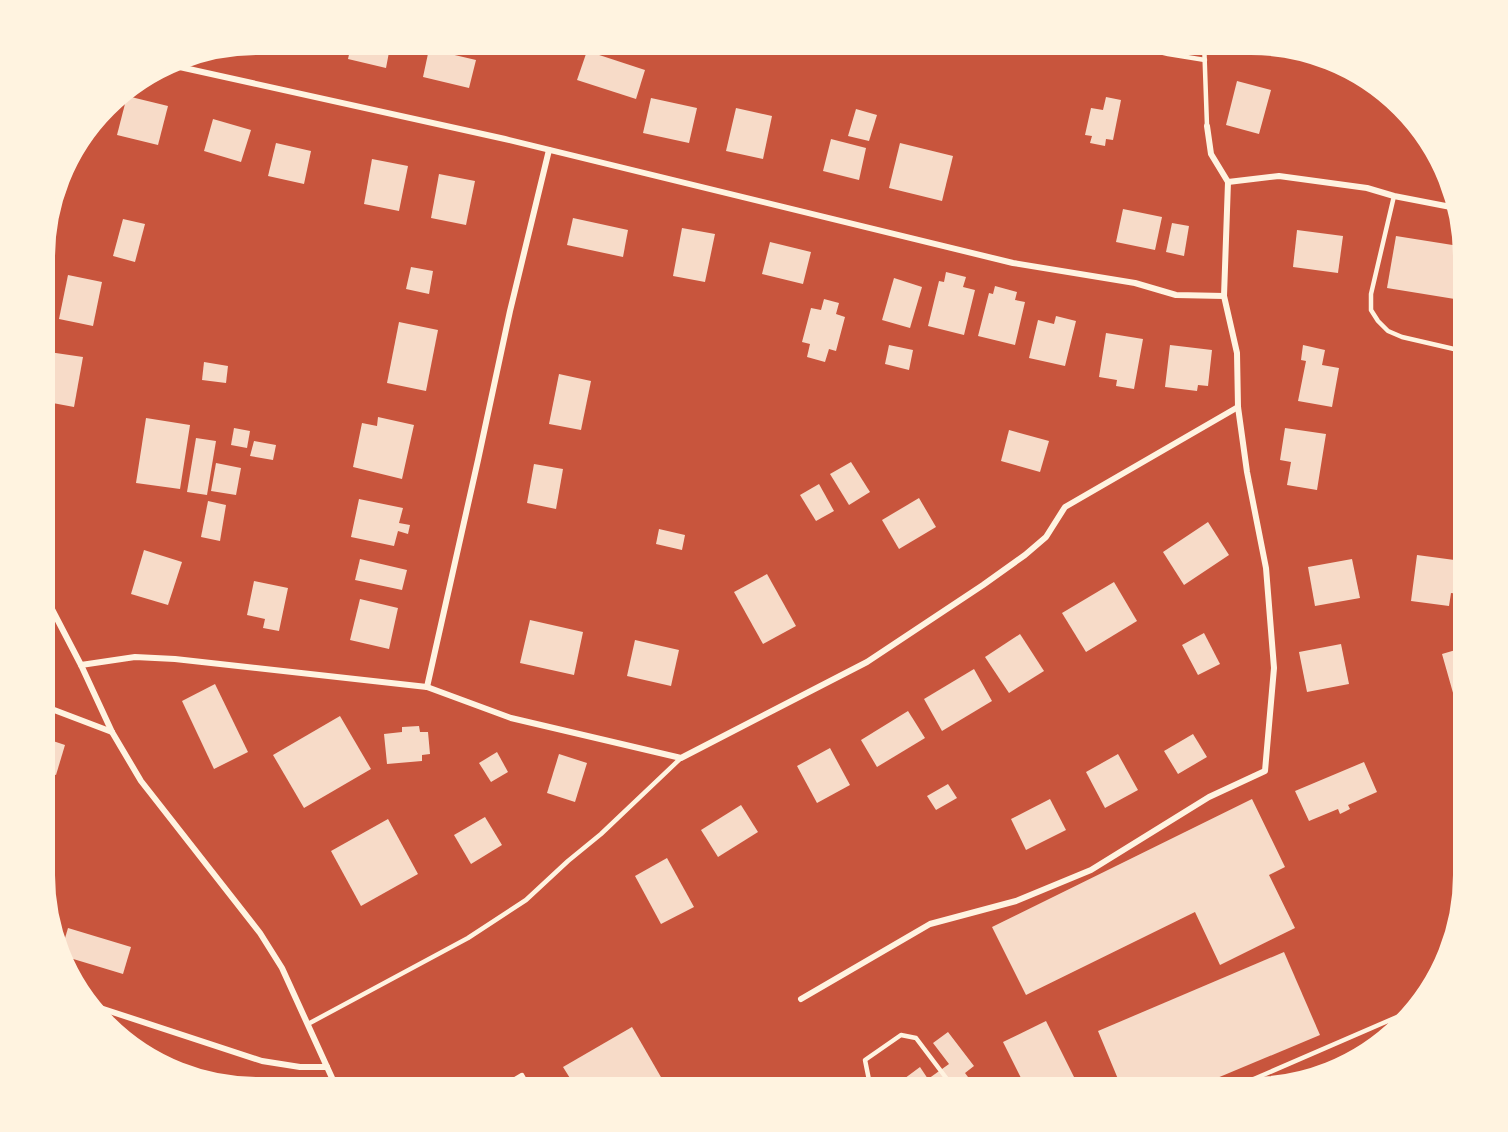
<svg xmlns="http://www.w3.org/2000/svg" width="1508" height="1132" font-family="Barlow,sans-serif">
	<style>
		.building { fill: #f7dbc8 }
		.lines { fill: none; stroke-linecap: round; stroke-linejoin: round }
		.service { stroke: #fff3e0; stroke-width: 4.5 }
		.minor { stroke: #fff3e0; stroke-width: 6 }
		.rim { fill: none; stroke: #fff3e0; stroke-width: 8 }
	</style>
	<rect width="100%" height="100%" fill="#c8553d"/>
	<g class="building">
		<path d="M 282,41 L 325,41 L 323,50 Z"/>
		<path d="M 352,41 L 372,41 L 371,43 L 390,47 L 386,68 L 348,59 Z"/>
		<path d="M 429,49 L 476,60 L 469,88 L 423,77 Z"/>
		<path d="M 587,51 L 645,70 L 636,99 L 577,80 Z"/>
		<path d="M 1237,81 L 1271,90 L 1259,134 L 1226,125 Z"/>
		<path d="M 127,96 L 168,106 L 158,145 L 117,135 Z"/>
		<path d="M 1106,97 L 1121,100 L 1113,140 L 1106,139 L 1105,146 L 1090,143 L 1092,136 L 1085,135 L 1091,108 L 1103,110 Z"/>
		<path d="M 651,98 L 697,108 L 689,143 L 643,133 Z"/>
		<path d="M 736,108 L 772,116 L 763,159 L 726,151 Z"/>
		<path d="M 856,109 L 877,115 L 869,141 L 848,136 Z"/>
		<path d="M 213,119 L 251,130 L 241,162 L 204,151 Z"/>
		<path d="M 831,139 L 866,148 L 859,180 L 823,171 Z"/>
		<path d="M 276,143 L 311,151 L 304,184 L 268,176 Z"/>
		<path d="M 900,143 L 953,156 L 942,201 L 889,188 Z"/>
		<path d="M 372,159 L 408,166 L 399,211 L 364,204 Z"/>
		<path d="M 439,174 L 475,181 L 466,225 L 431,218 Z"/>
		<path d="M 1123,209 L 1162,217 L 1155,250 L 1116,242 Z"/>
		<path d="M 573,218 L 628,230 L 623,257 L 567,245 Z"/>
		<path d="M 123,219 L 145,224 L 135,262 L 113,256 Z"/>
		<path d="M 1172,223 L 1189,226 L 1184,256 L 1166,252 Z"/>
		<path d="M 682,228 L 715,234 L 705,282 L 673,276 Z"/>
		<path d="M 1297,230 L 1343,236 L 1338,273 L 1293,267 Z"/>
		<path d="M 1396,236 L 1465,247 L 1467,257 L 1467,301 L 1387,288 Z"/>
		<path d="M 770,242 L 811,252 L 803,284 L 762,274 Z"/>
		<path d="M 411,267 L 433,271 L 429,294 L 406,289 Z"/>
		<path d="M 946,272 L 966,277 L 963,287 L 975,290 L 964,335 L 928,326 L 939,281 L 944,282 Z"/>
		<path d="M 68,275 L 102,282 L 93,326 L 59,319 Z"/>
		<path d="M 894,278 L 922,287 L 910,328 L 882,320 Z"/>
		<path d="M 995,286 L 1017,292 L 1015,300 L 1025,302 L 1015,345 L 978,336 L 989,293 L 993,294 Z"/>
		<path d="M 824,299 L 839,303 L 836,314 L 845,317 L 836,351 L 829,349 L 825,362 L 807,357 L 810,344 L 802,342 L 811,308 L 821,310 Z"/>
		<path d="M 1056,316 L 1076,321 L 1065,366 L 1029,358 L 1038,320 L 1054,324 Z"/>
		<path d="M 399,322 L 438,330 L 426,391 L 387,383 Z"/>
		<path d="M 1106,333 L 1143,339 L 1134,389 L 1116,386 L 1117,380 L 1099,377 Z"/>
		<path d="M 889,345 L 913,350 L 909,370 L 885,364 Z"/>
		<path d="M 1170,345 L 1212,350 L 1208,386 L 1198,385 L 1197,391 L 1165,387 Z"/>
		<path d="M 1303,345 L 1325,350 L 1322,365 L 1339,368 L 1332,407 L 1298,401 L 1306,361 L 1301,360 Z"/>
		<path d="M 42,351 L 83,357 L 74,407 L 42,401 Z"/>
		<path d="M 204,362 L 228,366 L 226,383 L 202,380 Z"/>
		<path d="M 559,374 L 591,381 L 581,430 L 549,424 Z"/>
		<path d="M 378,417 L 414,425 L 402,479 L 353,467 L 362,423 L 377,426 Z"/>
		<path d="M 146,418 L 190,425 L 180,489 L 136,483 Z"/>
		<path d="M 234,428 L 250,431 L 247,448 L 231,445 Z"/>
		<path d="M 1285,428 L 1326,434 L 1317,490 L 1287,485 L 1291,462 L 1280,460 Z"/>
		<path d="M 1009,430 L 1049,441 L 1040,472 L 1001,461 Z"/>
		<path d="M 196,438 L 216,441 L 207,495 L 187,492 Z"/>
		<path d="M 254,441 L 276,445 L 273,460 L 250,456 Z"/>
		<path d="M 851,462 L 870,492 L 849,505 L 830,474 Z"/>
		<path d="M 216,463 L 241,468 L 236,495 L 211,491 Z"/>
		<path d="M 534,464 L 563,469 L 556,509 L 527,503 Z"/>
		<path d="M 1466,468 L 1467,468 L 1467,511 L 1460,510 Z"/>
		<path d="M 819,484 L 834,511 L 816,521 L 800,495 Z"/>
		<path d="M 919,498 L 936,527 L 899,549 L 882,520 Z"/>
		<path d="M 359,499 L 403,508 L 399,523 L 410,525 L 408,534 L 398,531 L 394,546 L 351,537 Z"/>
		<path d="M 208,501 L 226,505 L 220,541 L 201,537 Z"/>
		<path d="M 1208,522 L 1229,555 L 1184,585 L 1163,552 Z"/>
		<path d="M 659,529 L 685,535 L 682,550 L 656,544 Z"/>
		<path d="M 1464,548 L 1467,549 L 1467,595 L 1451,593 L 1449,606 L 1411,601 L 1417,555 L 1462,561 Z"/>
		<path d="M 144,550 L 182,562 L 168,605 L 131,594 Z"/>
		<path d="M 360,559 L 407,570 L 402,590 L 355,580 Z"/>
		<path d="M 1352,559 L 1360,598 L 1315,606 L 1308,567 Z"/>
		<path d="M 767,574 L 796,626 L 763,644 L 734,592 Z"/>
		<path d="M 254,581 L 288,588 L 279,631 L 263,628 L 265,619 L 247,615 Z"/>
		<path d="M 1114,582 L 1137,621 L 1086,652 L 1062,613 Z"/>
		<path d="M 360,599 L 398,608 L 389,649 L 350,640 Z"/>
		<path d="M 530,620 L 583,632 L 574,675 L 520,663 Z"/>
		<path d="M 1204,633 L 1220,664 L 1198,675 L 1182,645 Z"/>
		<path d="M 1020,634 L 1044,671 L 1009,693 L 985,657 Z"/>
		<path d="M 635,640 L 679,650 L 671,686 L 627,676 Z"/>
		<path d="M 1341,644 L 1349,684 L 1307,692 L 1299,652 Z"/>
		<path d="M 1459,649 L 1460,653 L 1467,651 L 1467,711 L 1459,714 L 1442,654 Z"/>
		<path d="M 974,669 L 992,701 L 942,731 L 924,699 Z"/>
		<path d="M 215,684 L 248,752 L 214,769 L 182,701 Z"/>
		<path d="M 908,711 L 925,738 L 877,767 L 861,740 Z"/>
		<path d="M 340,716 L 371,769 L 304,808 L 273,755 Z"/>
		<path d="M 419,726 L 420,732 L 428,732 L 430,754 L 422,755 L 422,761 L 387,764 L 384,734 L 402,732 L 402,727 Z"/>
		<path d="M 1193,734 L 1207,757 L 1178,774 L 1164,751 Z"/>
		<path d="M 41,737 L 65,745 L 56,775 L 41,770 Z"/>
		<path d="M 830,748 L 850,785 L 817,803 L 797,766 Z"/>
		<path d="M 497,752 L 508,772 L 491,782 L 479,763 Z"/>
		<path d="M 559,754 L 587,763 L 575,802 L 547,793 Z"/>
		<path d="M 1118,754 L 1138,790 L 1105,808 L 1086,772 Z"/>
		<path d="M 1364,762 L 1377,792 L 1348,805 L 1350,809 L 1340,814 L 1338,809 L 1309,821 L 1295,791 Z"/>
		<path d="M 948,784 L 957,798 L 936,810 L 927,796 Z"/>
		<path d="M 1050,799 L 1066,830 L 1026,850 L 1011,819 Z"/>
		<path d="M 1252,799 L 1285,867 L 1269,875 L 1295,928 L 1220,965 L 1195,912 L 1026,995 L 992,927 Z"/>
		<path d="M 741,805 L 758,832 L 718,857 L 701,830 Z"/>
		<path d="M 485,817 L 502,845 L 471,864 L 454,835 Z"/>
		<path d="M 388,819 L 418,874 L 361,906 L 331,851 Z"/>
		<path d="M 667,858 L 694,907 L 661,924 L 635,876 Z"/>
		<path d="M 68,928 L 131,947 L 123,974 L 60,955 Z"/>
		<path d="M 1284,952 L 1320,1035 L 1186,1091 L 1123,1091 L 1098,1031 Z"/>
		<path d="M 1046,1021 L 1081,1091 L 1031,1091 L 1021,1078 L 1003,1042 Z"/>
		<path d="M 632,1027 L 669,1091 L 578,1091 L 563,1067 Z"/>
		<path d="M 948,1032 L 974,1066 L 965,1073 L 968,1077 L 949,1091 L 896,1091 L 893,1087 L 920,1067 L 928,1079 L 949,1064 L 933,1043 Z"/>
	</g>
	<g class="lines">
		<g class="service">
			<path d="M 1114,41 L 1168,54 L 1205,60"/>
			<path d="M 1204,41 L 1207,126"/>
			<path d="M 1394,196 L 1371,294 L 1371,310 L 1378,321 L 1388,331 L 1402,337 L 1467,352"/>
			<path d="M 308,1024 L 468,938 L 526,900 L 568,861 L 601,834 L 681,758"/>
			<path d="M 158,1065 L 183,1072 L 186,1078"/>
			<path d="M 495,1091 L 522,1075 L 531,1091"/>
			<path d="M 875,1091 L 870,1085 L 865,1060 L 901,1035 L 916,1038 L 956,1091"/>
			<path d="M 1226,1091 L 1404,1014 L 1408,1022"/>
		</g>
		<g class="minor">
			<path d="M 166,64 L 505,139 L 1013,263 L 1135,283 L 1176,295 L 1224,296"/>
			<path d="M 1228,182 L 1279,176 L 1367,188 L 1394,196 L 1456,208"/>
			<path d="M 42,590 L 81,665 L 112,732 L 141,781 L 260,933 L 282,968 L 338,1091"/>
			<path d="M 81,665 L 135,657 L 175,659 L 427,687 L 511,718 L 681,758 L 867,662 L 983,585 L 1025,555 L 1046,537 L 1065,507 L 1238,407"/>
			<path d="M 427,687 L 478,460 L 510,311 L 549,150"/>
			<path d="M 41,705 L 112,732"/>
			<path d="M 801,999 L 930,924 L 1016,901 L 1091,870 L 1209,797 L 1265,771 L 1274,668 L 1266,568 L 1247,472 L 1238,407 L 1237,353 L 1224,296 L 1228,182 L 1211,154 L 1207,126"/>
			<path d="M 88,1004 L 262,1061 L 300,1067 L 327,1067"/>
		</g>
	</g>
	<path d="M0 0H1508V1132H0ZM257 51H1251A206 206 0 0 1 1457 257V875A206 206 0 0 1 1251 1081H257A206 206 0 0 1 51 875V257A206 206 0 0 1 257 51Z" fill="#fff3e0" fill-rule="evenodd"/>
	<path class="rim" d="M257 51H1251A206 206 0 0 1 1457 257V875A206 206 0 0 1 1251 1081H257A206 206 0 0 1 51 875V257A206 206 0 0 1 257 51Z"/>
</svg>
